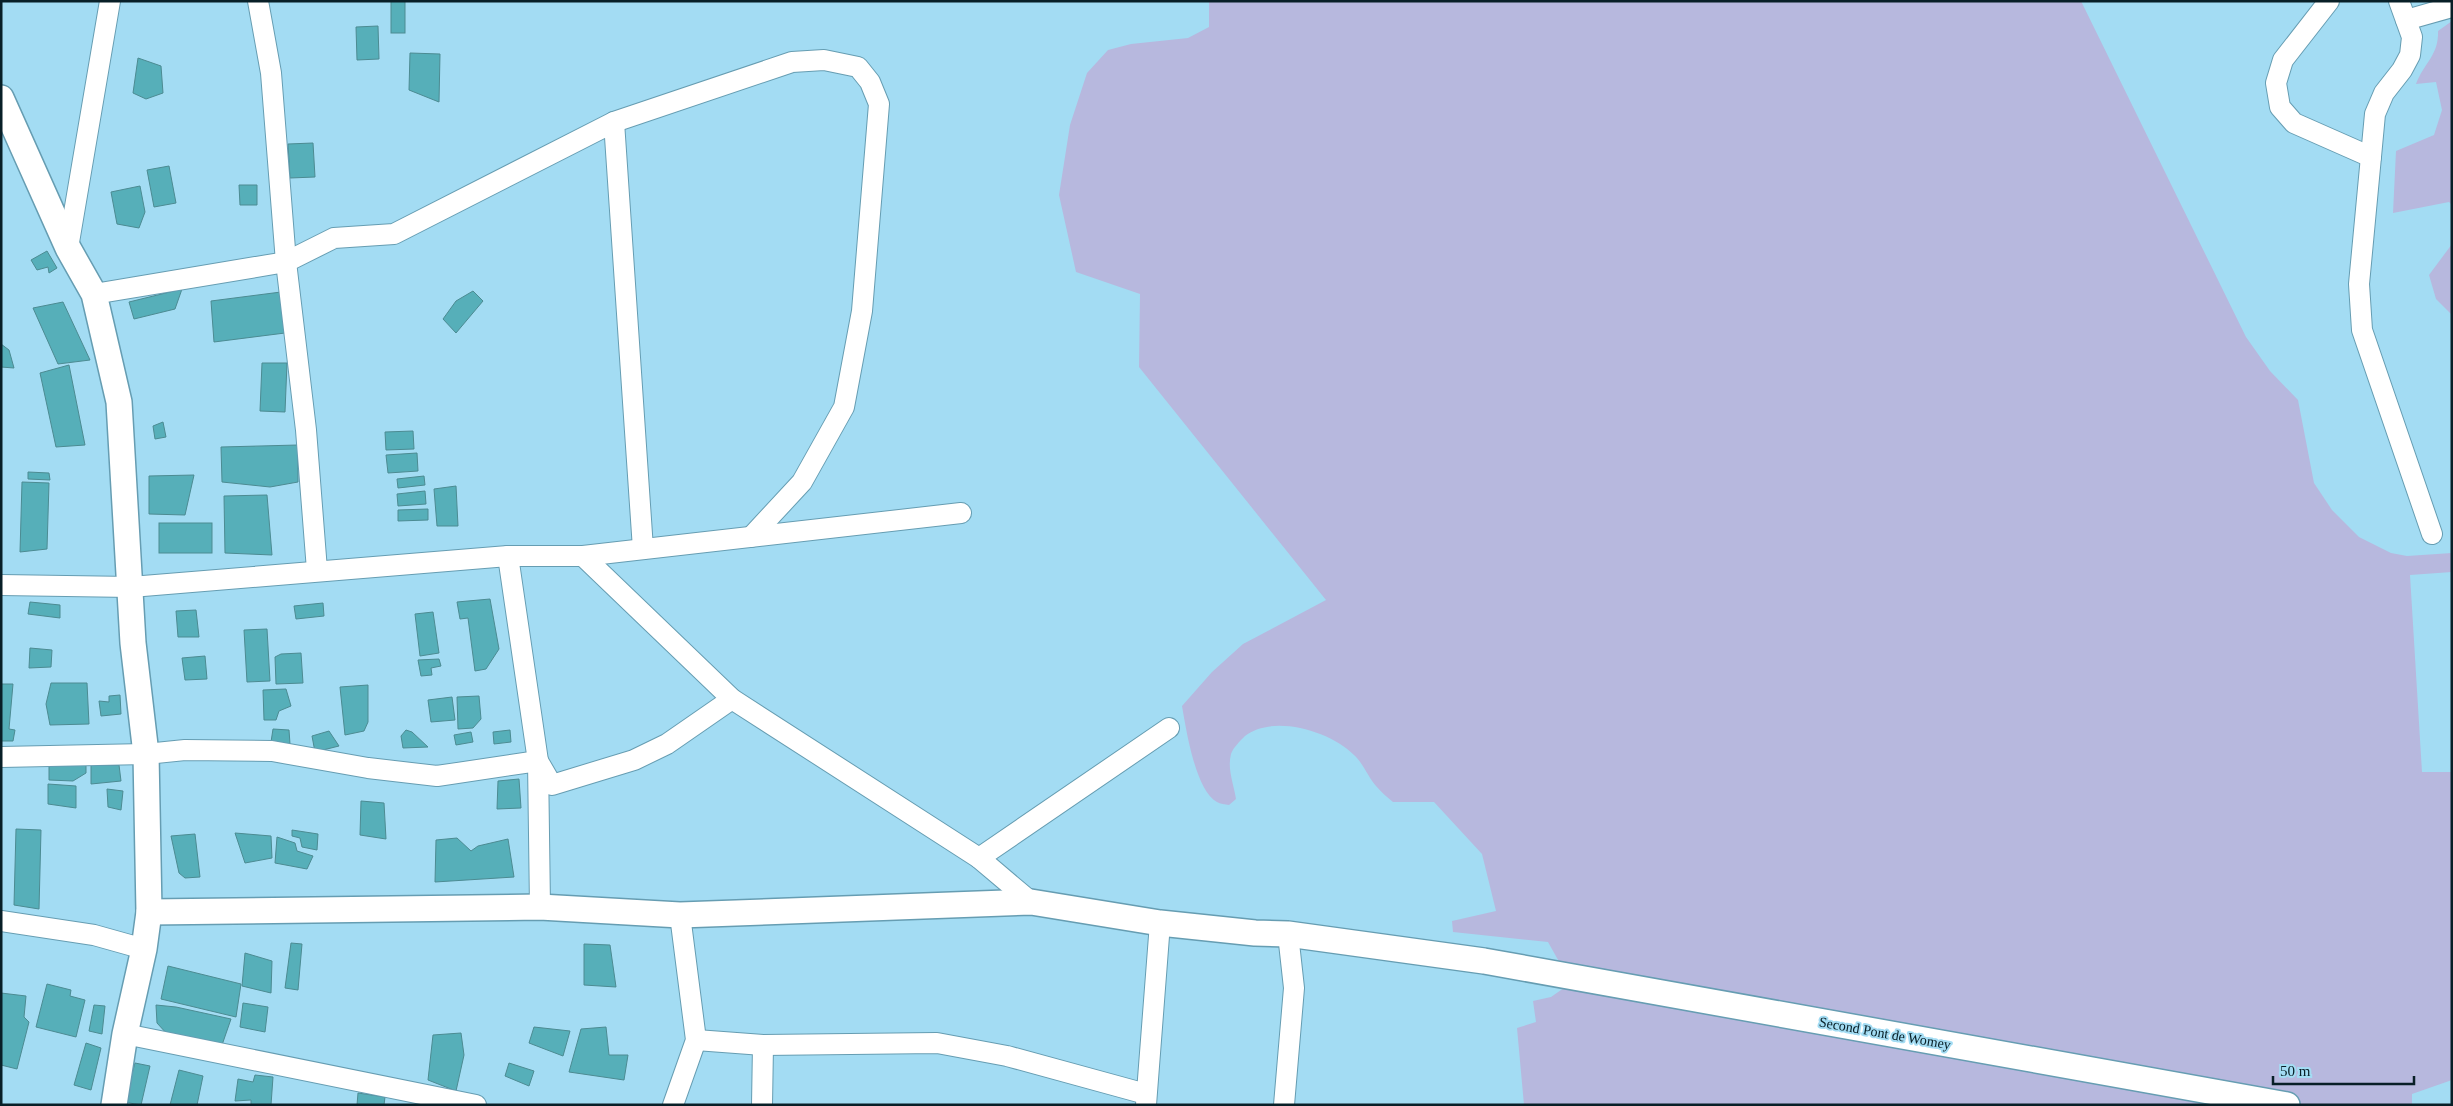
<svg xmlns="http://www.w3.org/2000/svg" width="2453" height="1106" font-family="Georgia,serif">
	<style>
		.green { fill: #b7b8de }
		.building { fill: #56afb9; stroke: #4c8b92 }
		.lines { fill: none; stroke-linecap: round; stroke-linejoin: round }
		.minor-casing { stroke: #669db2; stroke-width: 22 }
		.major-casing { stroke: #669db2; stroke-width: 28 }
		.minor { stroke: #fff; stroke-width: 20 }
		.major { stroke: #fff; stroke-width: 25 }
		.labels { text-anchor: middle; stroke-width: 4; stroke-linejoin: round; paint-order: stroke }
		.street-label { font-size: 14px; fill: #081f27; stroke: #a3dcf3 }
	</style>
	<rect width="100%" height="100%" fill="#a3dcf3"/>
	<g class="green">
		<path d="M 1209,1 L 2081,1 L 2246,337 L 2270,371 L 2298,400 L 2314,483 L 2332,510 L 2359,537 L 2391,553 L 2407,556 L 2452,553 L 2452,572 L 2410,575 L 2422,772 L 2452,772 L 2452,1080 L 2412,1094 L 2412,1105 L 1524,1105 L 1517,1028 L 1536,1022 L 1533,1001 L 1551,997 L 1571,983 L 1548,942 L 1453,932 L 1452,921 L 1496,911 L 1482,854 L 1434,802 L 1393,802 C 1387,797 1381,792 1376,786 C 1368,777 1363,763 1354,755 C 1330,731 1273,714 1245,736 C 1240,741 1233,748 1231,754 C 1227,769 1234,785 1236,799 L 1229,805 C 1225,804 1220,804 1217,802 C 1195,790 1186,728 1182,706 L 1212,672 L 1243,644 L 1326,600 L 1139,367 L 1140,294 L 1076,272 L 1059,195 L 1070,125 L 1087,73 L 1108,50 L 1131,44 L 1188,38 L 1209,27 Z"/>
		<path d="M 2452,21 L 2452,205 L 2449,202 L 2393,213 L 2396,151 L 2434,135 L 2442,110 L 2436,82 L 2416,84 C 2424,63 2439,55 2438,31 Z"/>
		<path d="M 2452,244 L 2452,315 L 2436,299 L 2429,275 Z"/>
	</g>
	<g class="building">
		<rect x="391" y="1" width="14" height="32"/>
		<path d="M 378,26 L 379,59 L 357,60 L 356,27 Z"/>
		<path d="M 410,53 L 440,54 L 439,102 L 409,90 Z"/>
		<path d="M 138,58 L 161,66 L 163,93 L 146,99 L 133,93 Z"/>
		<path d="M 313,143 L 315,177 L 290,178 L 288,144 Z"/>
		<path d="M 169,166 L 176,203 L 154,207 L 147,170 Z"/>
		<path d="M 239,185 L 257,185 L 257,205 L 240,205 Z"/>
		<path d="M 140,186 L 145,212 L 139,228 L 117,224 L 111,192 Z"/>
		<path d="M 47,251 L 57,268 L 49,273 L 48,267 L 37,270 L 31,260 Z"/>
		<path d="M 182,289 L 175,309 L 134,319 L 129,302 Z"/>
		<path d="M 473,291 L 483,301 L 456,333 L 443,319 L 456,301 Z"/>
		<path d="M 281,292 L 285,333 L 214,342 L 211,301 Z"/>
		<path d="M 63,302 L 90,360 L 58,364 L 33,308 Z"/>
		<path d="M 1,344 L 9,350 L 14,368 L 1,367 Z"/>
		<path d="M 262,363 L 287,363 L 285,412 L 260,411 Z"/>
		<path d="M 69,365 L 85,445 L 56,447 L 40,373 Z"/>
		<path d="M 163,422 L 166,437 L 155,439 L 153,426 Z"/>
		<path d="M 413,431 L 414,449 L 386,450 L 385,432 Z"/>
		<path d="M 298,445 L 298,482 L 270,487 L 222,482 L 221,447 Z"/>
		<path d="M 417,453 L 418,471 L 388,473 L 386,455 Z"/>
		<path d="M 28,472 L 49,473 L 50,480 L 28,479 Z"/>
		<path d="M 194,475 L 185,515 L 149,514 L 149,476 Z"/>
		<path d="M 424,476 L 425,485 L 398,488 L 397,479 Z"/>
		<path d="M 22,482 L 49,483 L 47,549 L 20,552 Z"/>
		<path d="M 456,486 L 458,526 L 437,526 L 434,489 Z"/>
		<path d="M 425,491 L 426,504 L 398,506 L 397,494 Z"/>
		<path d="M 267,495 L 272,555 L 225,553 L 224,496 Z"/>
		<path d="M 428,509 L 428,520 L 398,521 L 398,510 Z"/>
		<rect x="159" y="523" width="53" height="30"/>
		<path d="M 490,599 L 499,649 L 486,669 L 475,671 L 468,618 L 460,619 L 457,602 Z"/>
		<path d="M 30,602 L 60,605 L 60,618 L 28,614 Z"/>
		<path d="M 323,603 L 324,616 L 296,619 L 294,606 Z"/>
		<path d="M 196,610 L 199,637 L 178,637 L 176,611 Z"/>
		<path d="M 433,612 L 439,653 L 420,656 L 415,614 Z"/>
		<path d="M 267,629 L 270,681 L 247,682 L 244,630 Z"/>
		<path d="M 30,648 L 52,650 L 51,667 L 29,668 Z"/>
		<path d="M 301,653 L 303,683 L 276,684 L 275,657 L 281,654 Z"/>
		<path d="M 205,656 L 207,679 L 185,680 L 182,658 Z"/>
		<path d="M 439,659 L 441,666 L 431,668 L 432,675 L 421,676 L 418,660 Z"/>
		<path d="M 51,683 L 87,683 L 89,724 L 50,725 L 46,704 Z"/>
		<path d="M 1,684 L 13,684 L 9,729 L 15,730 L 13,741 L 1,741 Z"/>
		<path d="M 368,685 L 368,722 L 364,731 L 345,735 L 340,687 Z"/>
		<path d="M 286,689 L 291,706 L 279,711 L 276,720 L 264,720 L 263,690 Z"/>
		<path d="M 120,695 L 121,714 L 101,716 L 99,701 L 109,702 L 109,696 Z"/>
		<path d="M 479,696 L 481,719 L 473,728 L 458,729 L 457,697 Z"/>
		<path d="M 452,697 L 455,720 L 431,722 L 428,700 Z"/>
		<path d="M 273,729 L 289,730 L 290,744 L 271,742 Z"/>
		<path d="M 406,730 L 412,732 L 428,747 L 403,748 L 401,736 Z"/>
		<path d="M 510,730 L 511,742 L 494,744 L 493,732 Z"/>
		<path d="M 329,731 L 339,746 L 315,752 L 312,736 Z"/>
		<path d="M 471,732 L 473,742 L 456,745 L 454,735 Z"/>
		<path d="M 49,763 L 86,763 L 86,773 L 73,781 L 49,780 Z"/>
		<path d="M 91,765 L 119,765 L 121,781 L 91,784 Z"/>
		<path d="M 519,779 L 521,808 L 497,809 L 498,781 Z"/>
		<path d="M 48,784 L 76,786 L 76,808 L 48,804 Z"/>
		<path d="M 107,789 L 123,791 L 121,810 L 108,807 Z"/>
		<path d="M 361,801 L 384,803 L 386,839 L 360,835 Z"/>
		<path d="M 16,829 L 41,830 L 39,909 L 14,905 Z"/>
		<path d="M 292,830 L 318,834 L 317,850 L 302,847 L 300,838 L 292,836 Z"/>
		<path d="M 235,833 L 271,836 L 272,858 L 245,863 Z"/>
		<path d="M 195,834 L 200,877 L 185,878 L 179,873 L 171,836 Z"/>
		<path d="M 277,837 L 295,843 L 297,851 L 313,856 L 307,869 L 275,863 Z"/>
		<path d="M 457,838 L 471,851 L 478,846 L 508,839 L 514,877 L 435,882 L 436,840 Z"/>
		<path d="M 291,943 L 302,944 L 298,990 L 285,988 Z"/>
		<path d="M 584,944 L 610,945 L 616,987 L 584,985 Z"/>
		<path d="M 245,953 L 272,961 L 271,993 L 242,986 Z"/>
		<path d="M 168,966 L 241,984 L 236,1017 L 161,999 Z"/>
		<path d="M 47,984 L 71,990 L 70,996 L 85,1000 L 76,1037 L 36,1027 Z"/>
		<path d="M 1,993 L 26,996 L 24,1017 L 29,1022 L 17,1069 L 1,1065 Z"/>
		<path d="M 243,1003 L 268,1007 L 265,1032 L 240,1027 Z"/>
		<path d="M 94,1005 L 105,1006 L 102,1034 L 89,1031 Z"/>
		<path d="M 156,1005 L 176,1007 L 231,1019 L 222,1045 L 168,1035 L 157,1023 Z"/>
		<path d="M 534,1027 L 570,1031 L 563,1056 L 529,1043 Z"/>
		<path d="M 606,1027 L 609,1055 L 628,1055 L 624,1080 L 569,1072 L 581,1029 Z"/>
		<path d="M 461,1033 L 464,1055 L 456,1091 L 428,1080 L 433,1035 Z"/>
		<path d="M 86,1043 L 101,1048 L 91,1090 L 74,1085 Z"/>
		<path d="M 135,1063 L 150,1066 L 141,1105 L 124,1102 Z"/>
		<path d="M 509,1063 L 534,1071 L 529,1086 L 505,1076 Z"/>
		<path d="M 179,1070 L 203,1076 L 197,1105 L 170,1105 Z"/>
		<path d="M 255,1075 L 273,1077 L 271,1105 L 251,1105 L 251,1100 L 235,1101 L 238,1079 L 253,1082 Z"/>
		<path d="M 358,1093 L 385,1097 L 384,1105 L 357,1105 Z"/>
	</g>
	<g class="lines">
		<defs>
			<g id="minor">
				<path d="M 258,1 L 271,73 L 286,262 L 306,430 L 317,570"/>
				<path d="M 2329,1 L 2283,60 L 2276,83 L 2280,107 L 2294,123 L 2371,157"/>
				<path d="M 2399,1 L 2412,37 L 2410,55 L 2402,70 L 2384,93 L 2375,114 L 2359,284 L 2362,330 L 2432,534"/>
				<path d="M 2406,20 L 2452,7"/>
				<path d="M 614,122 L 643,549"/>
				<path d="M 68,248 L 110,1"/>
				<path d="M 94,294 L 286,262 L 334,238 L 394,234 L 614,122 L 792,62 L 824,60 L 858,67 L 870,82 L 879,104 L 862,311 L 844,407 L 802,482 L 751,537"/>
				<path d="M 508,556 L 538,761 L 540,907"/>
				<path d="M 583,556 L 732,699 L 979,858 L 1031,902"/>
				<path d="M 1,585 L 131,587 L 508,556 L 583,556 L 961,513"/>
				<path d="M 1,757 L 146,754 L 185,750 L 272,751 L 368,768 L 437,776 L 538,761 L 552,785 L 634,760 L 667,744 L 732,699"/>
				<path d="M 979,858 L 1169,728"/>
				<path d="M 1,921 L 94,935 L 144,949"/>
				<path d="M 125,1034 L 476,1105"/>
				<path d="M 696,1040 L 763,1045 L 937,1043 L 1007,1056 L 1146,1094"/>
				<path d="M 673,1105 L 696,1040 L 680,915"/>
				<path d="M 762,1105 L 763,1045"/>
				<path d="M 1146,1105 L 1160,923"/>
				<path d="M 1284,1105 L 1294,988 L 1288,934"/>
			</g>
			<g id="major">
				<path d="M 1,98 L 68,248 L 94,294 L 119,402 L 133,643 L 146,754 L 149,912 L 144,949 L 125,1034 L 114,1105"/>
				<path d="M 149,912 L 540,907 L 680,915 L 1031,902 L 1160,923 L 1255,933 L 1288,934 L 1484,961 L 2287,1105"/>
			</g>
		</defs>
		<use href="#minor" class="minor-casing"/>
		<use href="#major" class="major-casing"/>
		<use href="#minor" class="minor"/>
		<use href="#major" class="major"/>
	</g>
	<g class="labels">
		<g class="street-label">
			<text transform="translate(1885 1033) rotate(10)" y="5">Second Pont de Womey</text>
		</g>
	</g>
	<rect width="2453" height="1106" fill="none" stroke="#081f27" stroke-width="5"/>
	<path d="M2273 1076v8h141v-8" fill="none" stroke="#081f27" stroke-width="2.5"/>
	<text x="2280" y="1076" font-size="15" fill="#081f27" stroke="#a3dcf3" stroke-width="4" paint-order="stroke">50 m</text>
</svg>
